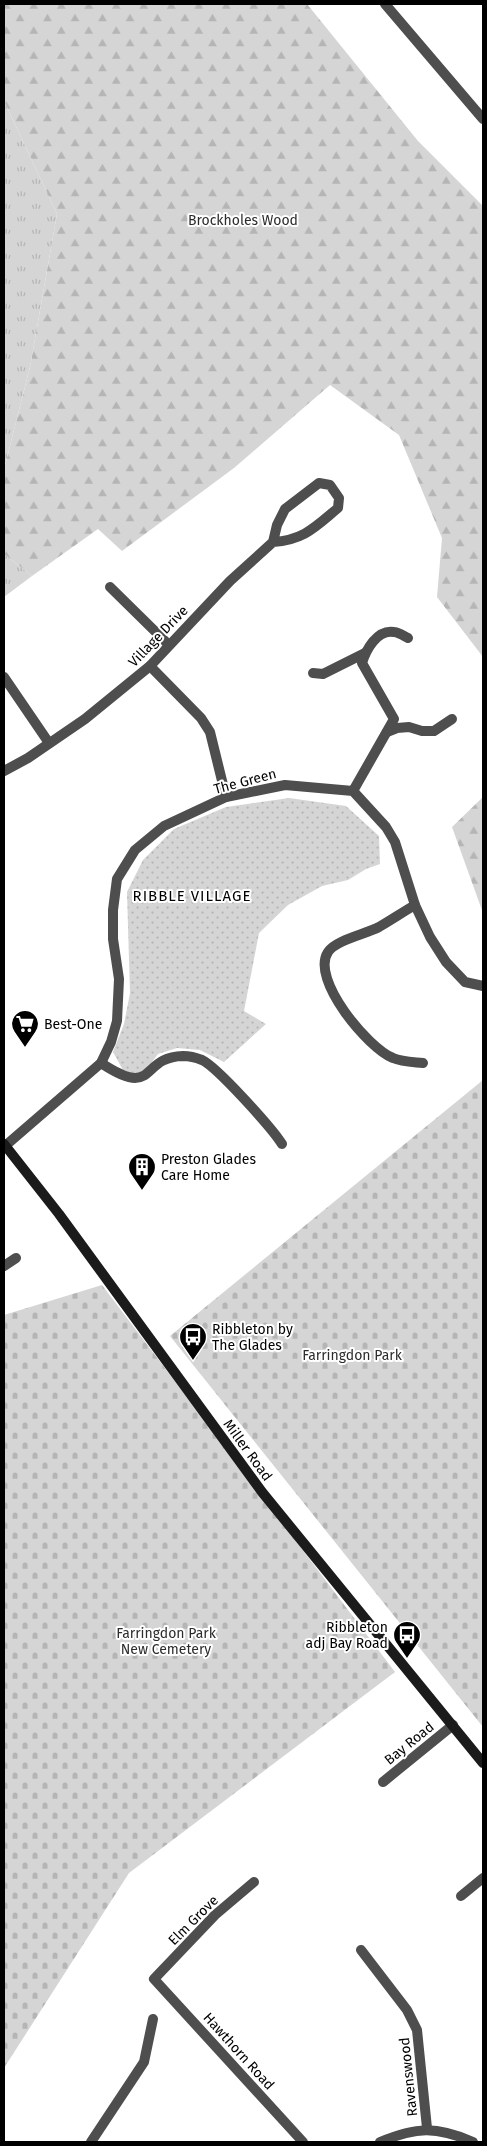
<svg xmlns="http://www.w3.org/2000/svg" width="487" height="2146" font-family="'Fira Sans',sans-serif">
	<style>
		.grass { fill: url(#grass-dots) }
		.forest { fill: url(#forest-firs) }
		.cemetery { fill: url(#cemetery-stones) }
		.park { fill: url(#park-tufts) }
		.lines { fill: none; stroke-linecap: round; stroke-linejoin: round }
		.street { stroke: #4e4e4e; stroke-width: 10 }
		.secondary { stroke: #1b1b1b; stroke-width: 10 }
		.labels { text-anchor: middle; stroke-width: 4; stroke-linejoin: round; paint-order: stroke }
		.park-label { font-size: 14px; fill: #2c2c2c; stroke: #fff }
		.street-label { font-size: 14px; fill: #000; stroke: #fff }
		.poi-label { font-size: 14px; fill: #000; stroke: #fff; text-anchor: start }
		.neighbourhood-label { font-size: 15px; letter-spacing: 1px; fill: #000; stroke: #fff }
	</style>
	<defs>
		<pattern id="grass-dots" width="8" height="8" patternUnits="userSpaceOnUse" patternTransform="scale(1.25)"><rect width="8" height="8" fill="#d5d5d5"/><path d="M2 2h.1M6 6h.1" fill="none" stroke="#b5b5b5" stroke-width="1.8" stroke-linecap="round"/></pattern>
		<pattern id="forest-firs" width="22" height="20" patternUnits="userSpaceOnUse" patternTransform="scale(1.25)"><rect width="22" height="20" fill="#d5d5d5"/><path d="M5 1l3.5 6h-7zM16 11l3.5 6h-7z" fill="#b5b5b5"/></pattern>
		<pattern id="cemetery-stones" width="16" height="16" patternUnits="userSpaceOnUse" patternTransform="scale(1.25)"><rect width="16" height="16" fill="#d5d5d5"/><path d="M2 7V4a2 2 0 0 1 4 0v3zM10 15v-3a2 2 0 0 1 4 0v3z" fill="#b5b5b5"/></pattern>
		<pattern id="park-tufts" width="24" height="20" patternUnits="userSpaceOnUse" patternTransform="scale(1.25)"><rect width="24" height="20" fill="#d5d5d5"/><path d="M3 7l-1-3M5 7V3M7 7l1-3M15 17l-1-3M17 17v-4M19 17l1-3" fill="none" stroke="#b5b5b5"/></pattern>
	</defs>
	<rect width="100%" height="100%" fill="#fff"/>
	<path class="grass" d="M 289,798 L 346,806 L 379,836 L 380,864 L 366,869 L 348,880 L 322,886 L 288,905 L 259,933 L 244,1011 L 266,1024 L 224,1062 L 200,1050 L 177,1048 L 158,1054 L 148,1067 L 136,1075 L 123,1070 L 113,1052 L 124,1024 L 130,993 L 127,892 L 143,860 L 174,829 L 226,807 Z"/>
	<g class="forest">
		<path d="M 4,4 L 307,4 L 418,141 L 483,206 L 483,657 L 437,597 L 442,538 L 399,435 L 330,385 L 234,468 L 122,551 L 98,529 L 32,576 L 4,554 L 4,469 L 30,367 L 57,214 L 5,103 Z"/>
		<path d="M 483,797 L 483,913 L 452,827 Z"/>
	</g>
	<g class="cemetery">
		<path d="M 483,1080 L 483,1727 L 170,1336 Z"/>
		<path d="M 102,1285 L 395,1672 L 129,1873 L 4,2068 L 4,1315 Z"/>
	</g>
	<g class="park">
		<path d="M 4,81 L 5,103 L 57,214 L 30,367 L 4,469 Z"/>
		<path d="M 4,554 L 32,576 L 4,597 Z"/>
	</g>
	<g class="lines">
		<g class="street">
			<path d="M 385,4 L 483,119"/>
			<path d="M 110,587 L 169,645"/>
			<path d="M 150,666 L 201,718 L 210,732 L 226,797"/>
			<path d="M 313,673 L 323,674 L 365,653"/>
			<path d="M 4,677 L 49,743"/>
			<path d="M 387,732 L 397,728 L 409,727 L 422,731 L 434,731 L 452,719"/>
			<path d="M 4,771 L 28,758 L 85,719 L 150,666 L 230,581 L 273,542 L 277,525 L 285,509 L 319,483 L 330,485 L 339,498 L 338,508 C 315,527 304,540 273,542"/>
			<path d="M 353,791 L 394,719 L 362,663 C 366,650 377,629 394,632 C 398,632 404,636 408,638"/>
			<path d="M 415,905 C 403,912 391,920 379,927 C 366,934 336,940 328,952 C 310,979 368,1048 393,1058 C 402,1062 414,1062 423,1063"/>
			<path d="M 101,1063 C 157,1100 139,1057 183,1056 C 188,1056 197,1058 202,1060 C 217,1067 272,1128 282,1144"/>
			<path d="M 5,1146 L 101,1063 L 111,1042 L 117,1021 L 119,979 L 113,939 L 113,910 L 117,879 L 135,850 L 164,826 L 226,797 L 285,785 L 353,791 L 386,827 L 395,842 L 415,905 L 430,937 L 446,962 L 465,982 L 483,986"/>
			<path d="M 4,1266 L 16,1258"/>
			<path d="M 383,1782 L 453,1725"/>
			<path d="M 254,1882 L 215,1915 L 154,1979 L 303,2142"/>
			<path d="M 461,1896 L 483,1878"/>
			<path d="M 361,1950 L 407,2010 L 417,2030 L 427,2128"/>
			<path d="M 91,2142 L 144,2062 L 153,2019"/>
			<path d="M 380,2142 C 416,2127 436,2126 473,2142"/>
		</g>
		<path class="secondary" d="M 4,1144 L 59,1214 L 262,1492 L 483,1763"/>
	</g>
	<defs>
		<symbol id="supermarket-pin" viewBox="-11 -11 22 30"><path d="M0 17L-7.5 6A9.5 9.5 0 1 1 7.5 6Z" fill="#000" stroke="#fff"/><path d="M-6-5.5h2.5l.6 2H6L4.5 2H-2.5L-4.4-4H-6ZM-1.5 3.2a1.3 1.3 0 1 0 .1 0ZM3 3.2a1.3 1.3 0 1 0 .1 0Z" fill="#fff"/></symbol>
		<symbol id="building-pin" viewBox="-11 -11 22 30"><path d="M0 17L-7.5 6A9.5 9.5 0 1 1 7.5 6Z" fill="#000" stroke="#fff"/><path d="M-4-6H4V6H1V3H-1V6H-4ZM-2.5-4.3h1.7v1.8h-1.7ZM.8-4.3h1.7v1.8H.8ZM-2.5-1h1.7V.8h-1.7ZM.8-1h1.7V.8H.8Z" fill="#fff"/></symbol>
		<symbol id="bus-pin" viewBox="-11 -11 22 30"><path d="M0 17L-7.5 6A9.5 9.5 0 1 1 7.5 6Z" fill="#000" stroke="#fff"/><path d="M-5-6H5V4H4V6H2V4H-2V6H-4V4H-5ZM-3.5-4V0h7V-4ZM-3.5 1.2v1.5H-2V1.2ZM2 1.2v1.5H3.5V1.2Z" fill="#fff"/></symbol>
	</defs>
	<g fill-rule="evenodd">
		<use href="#supermarket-pin" x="9" y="1008" width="32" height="43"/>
		<use href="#building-pin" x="126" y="1151" width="32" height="43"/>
		<use href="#bus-pin" x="177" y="1321" width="32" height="43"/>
		<use href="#bus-pin" x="391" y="1619" width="32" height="43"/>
	</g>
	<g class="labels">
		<g class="park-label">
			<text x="243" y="225">Brockholes Wood</text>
			<text x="352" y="1360">Farringdon Park</text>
			<text x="166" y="1638">Farringdon Park<tspan x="166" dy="16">New Cemetery</tspan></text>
		</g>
		<g class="street-label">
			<text transform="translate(158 636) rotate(-46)" y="5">Village Drive</text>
			<text transform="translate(245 781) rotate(-15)" y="5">The Green</text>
			<text transform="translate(248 1450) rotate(54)" y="5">Miller Road</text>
			<text transform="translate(409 1743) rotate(-39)" y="5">Bay Road</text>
			<text transform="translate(193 1920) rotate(-45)" y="5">Elm Grove</text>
			<text transform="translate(239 2051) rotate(48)" y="5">Hawthorn Road</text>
			<text transform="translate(408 2077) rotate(-96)" y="5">Ravenswood</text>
		</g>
		<g class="poi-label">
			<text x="44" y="1029">Best-One</text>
			<text x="161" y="1164">Preston Glades<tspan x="161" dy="16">Care Home</tspan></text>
			<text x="212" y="1334">Ribbleton by<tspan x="212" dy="16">The Glades</tspan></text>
			<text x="388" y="1632" text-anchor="end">Ribbleton<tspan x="388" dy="16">adj Bay Road</tspan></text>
		</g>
		<g class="neighbourhood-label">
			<text x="192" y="901">RIBBLE VILLAGE</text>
		</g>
	</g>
	<rect width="487" height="2146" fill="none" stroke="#000000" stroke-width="10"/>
</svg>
